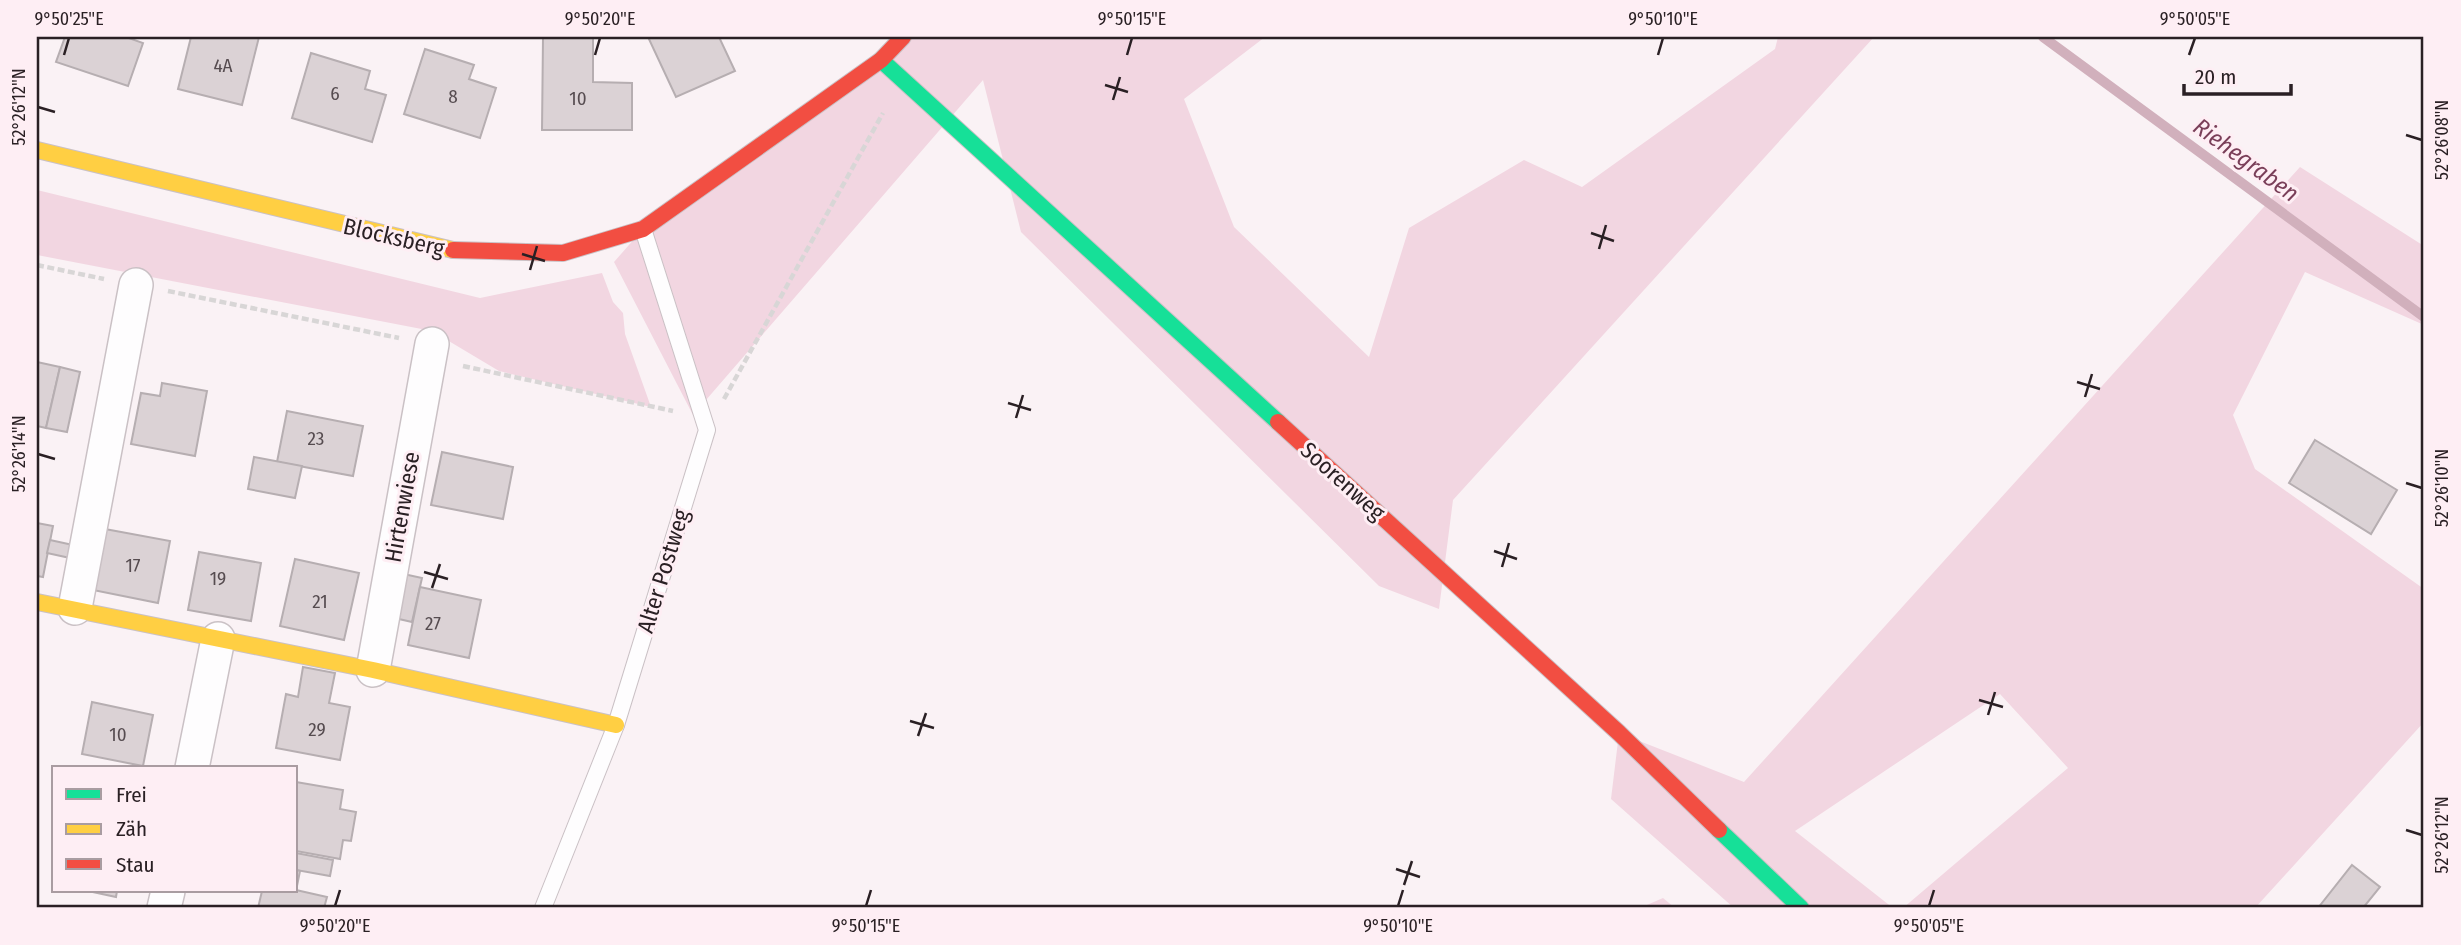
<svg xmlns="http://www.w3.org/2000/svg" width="2461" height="945" font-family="'Fira Sans Condensed',sans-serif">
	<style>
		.green { fill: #f2d6e1 }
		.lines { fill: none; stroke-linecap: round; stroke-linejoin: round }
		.stream { stroke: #d1b0bc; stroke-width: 10 }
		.building { fill: #dbd2d5; stroke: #b6aeb1; stroke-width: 2 }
		.lane-casing { stroke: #cac1c5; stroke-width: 18 }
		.street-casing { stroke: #cac1c5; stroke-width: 36 }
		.fast-casing { stroke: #cac1c5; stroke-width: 18 }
		.slow-casing { stroke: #cac1c5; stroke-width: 18 }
		.jam-casing { stroke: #cac1c5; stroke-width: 18 }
		.path { stroke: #d8d6d6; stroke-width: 4.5; stroke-dasharray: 7 3.5; stroke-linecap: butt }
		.lane { stroke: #fefdfe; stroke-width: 16 }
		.street { stroke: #fefdfe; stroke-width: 33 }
		.fast { stroke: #16e098; stroke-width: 16 }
		.slow { stroke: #ffcf43; stroke-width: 16 }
		.jam { stroke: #f24e42; stroke-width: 16 }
		.ticks { fill: none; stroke: #2a2024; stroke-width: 2.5 }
		.labels { text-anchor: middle; stroke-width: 6; stroke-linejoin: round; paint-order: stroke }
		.number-label { font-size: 19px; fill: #564c50 }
		.street-label { font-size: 23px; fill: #2a2024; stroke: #feeef4 }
		.water-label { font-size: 24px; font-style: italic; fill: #7a3f59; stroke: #feeef4 }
		.neatline { fill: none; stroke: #2a2024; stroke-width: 2.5 }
		.ticks-label { font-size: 18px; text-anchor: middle; fill: #2a2024 }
	</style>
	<rect width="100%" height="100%" fill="#faf2f5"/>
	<g class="green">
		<path d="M 902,37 L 1265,37 L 1184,99 L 1234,227 L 1369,357 L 1409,228 L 1524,160 L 1582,187 L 1775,49 L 1778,37 L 1874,37 L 1453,500 L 1439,609 L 1379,586 L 1021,232 L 983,80 L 693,415 L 614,262 L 643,229 Z"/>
		<path d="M 2300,167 L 2424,246 L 2424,325 L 2305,272 L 2233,415 L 2255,469 L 2424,589 L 2424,722 L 2255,908 L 1903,908 L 2068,768 L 2000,694 L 1795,831 L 1893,908 L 1734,908 L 1611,799 L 1619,733 L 1744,782 Z"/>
		<path d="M 37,190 L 480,298 L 602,273 L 613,302 L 623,313 L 625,334 L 651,407 L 499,371 L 432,331 L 37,255 Z"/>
		<path d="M 1663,898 L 1675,908 L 1640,908 Z"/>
	</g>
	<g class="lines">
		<path class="stream" d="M 2043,37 L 2424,317"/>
	</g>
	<g class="building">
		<path d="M 65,37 L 126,37 L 143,43 L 128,86 L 56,62 Z"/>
		<path d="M 191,37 L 259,37 L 242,105 L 178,89 Z"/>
		<path d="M 648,37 L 719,37 L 735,71 L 676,97 Z"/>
		<path d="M 543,38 L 593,38 L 593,82 L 632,83 L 632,130 L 542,130 Z"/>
		<path d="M 425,49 L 474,65 L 469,79 L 496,88 L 480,138 L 404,114 Z"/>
		<path d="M 311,53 L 370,71 L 365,89 L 386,95 L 372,142 L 292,118 Z"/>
		<path d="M 37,362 L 60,367 L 46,428 L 37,426 Z"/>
		<path d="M 60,367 L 80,372 L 67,432 L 46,428 Z"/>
		<path d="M 162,383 L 207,391 L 195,456 L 131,444 L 141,393 L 160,396 Z"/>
		<path d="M 287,411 L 363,426 L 353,476 L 277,462 Z"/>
		<path d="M 2315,440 L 2397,490 L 2371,534 L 2289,483 Z"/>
		<path d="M 442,452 L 513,467 L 503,519 L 431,505 Z"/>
		<path d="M 254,457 L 302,466 L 295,498 L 248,489 Z"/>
		<path d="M 37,523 L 53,526 L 43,577 L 37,576 Z"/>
		<path d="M 105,529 L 170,541 L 158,603 L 93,590 Z"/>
		<path d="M 50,540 L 73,545 L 70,558 L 47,553 Z"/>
		<path d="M 199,552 L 261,563 L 251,621 L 188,610 Z"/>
		<path d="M 295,559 L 359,573 L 344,640 L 280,626 Z"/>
		<path d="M 399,573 L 422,578 L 412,622 L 390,617 Z"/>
		<path d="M 420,587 L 481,600 L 469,658 L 408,645 Z"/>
		<path d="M 303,667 L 335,673 L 329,703 L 350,707 L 340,760 L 276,748 L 286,694 L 298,697 Z"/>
		<path d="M 92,702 L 153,715 L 143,766 L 82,754 Z"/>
		<path d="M 296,782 L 343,790 L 340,809 L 356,812 L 351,841 L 343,840 L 340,859 L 296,851 Z"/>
		<path d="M 296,853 L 333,860 L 330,876 L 296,870 Z"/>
		<path d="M 2352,865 L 2380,887 L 2363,908 L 2318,908 Z"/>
		<path d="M 296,870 L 300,871 L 297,886 L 296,886 Z"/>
		<path d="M 296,890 L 327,897 L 324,908 L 258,908 L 262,891 Z"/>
		<path d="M 88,891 L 117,891 L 116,897 Z"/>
	</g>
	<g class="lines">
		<defs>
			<path id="lane" d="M 543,908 L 616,725 L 707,430 L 643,229"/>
			<g id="street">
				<path d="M 75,608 L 136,285"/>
				<path d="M 373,670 L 432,344"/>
				<path d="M 192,768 L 218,639"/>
				<path d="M 164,908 L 168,891"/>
			</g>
			<g id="fast">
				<path d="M 881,60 L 1278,422"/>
				<path d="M 1719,830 L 1801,908"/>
			</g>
			<g id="slow">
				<path d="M 37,150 L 453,250"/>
				<path d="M 37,602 L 373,670 L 616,725"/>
			</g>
			<g id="jam">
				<path d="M 453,250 L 563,253 L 643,229 L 881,60 L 903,37"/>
				<path d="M 1278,422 L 1619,733 L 1719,830"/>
			</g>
		</defs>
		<use href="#lane" class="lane-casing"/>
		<use href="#street" class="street-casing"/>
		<use href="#fast" class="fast-casing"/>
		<use href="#slow" class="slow-casing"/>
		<use href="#jam" class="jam-casing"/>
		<g class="path">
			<path d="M 37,265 L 104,279"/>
			<path d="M 168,291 L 399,338"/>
			<path d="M 463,366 L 673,411"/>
			<path d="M 724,399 L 883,113"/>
		</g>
		<use href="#lane" class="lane"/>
		<use href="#street" class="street"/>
		<use href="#fast" class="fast"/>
		<use href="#slow" class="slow"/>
		<use href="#jam" class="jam"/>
	</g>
	<path class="ticks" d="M 64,55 L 69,38M 595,55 L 600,38M 1127,55 L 1132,38M 1658,55 L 1663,38M 2189,55 L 2195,38M 1105,85 L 1128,92M 1113,100 L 1120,77M 38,107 L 55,112M 2406,135 L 2422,140M 1591,233 L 1614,241M 1599,249 L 1606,225M 522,254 L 545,261M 530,270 L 537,246M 2077,382 L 2100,389M 2085,397 L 2092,374M 1008,403 L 1031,410M 1016,418 L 1023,395M 38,454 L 55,459M 2406,483 L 2422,488M 1494,551 L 1517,559M 1502,567 L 1509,543M 424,572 L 448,579M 432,588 L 440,564M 1979,700 L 2003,707M 1988,715 L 1995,692M 910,721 L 934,728M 918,736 L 926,713M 2406,830 L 2422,835M 1396,869 L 1420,877M 1404,885 L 1412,861M 335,906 L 340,890M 866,906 L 871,890M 1398,906 L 1403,890M 1929,906 L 1934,890"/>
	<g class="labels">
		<g class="number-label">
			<text x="223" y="72">4A</text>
			<text x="335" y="100">6</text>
			<text x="453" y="103">8</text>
			<text x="578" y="105">10</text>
			<text x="316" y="445">23</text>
			<text x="133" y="572">17</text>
			<text x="218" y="585">19</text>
			<text x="320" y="608">21</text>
			<text x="433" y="630">27</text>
			<text x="317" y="736">29</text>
			<text x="118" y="741">10</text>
		</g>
		<g class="street-label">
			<text transform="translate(394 237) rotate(13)" y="8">Blocksberg</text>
			<text transform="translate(1343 481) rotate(42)" y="8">Soorenweg</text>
			<text transform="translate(402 507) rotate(-80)" y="8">Hirtenwiese</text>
			<text transform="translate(663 571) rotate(-73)" y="8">Alter Postweg</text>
		</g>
		<g class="water-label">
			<text transform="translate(2246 160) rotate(36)" y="8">Riehegraben</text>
		</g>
	</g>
	<rect width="2461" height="945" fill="none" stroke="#feeef4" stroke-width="77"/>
	<rect x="52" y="766" width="245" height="126" fill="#feeef4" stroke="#a99ca1" stroke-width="2"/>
	<rect x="66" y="789" width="35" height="10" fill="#16e098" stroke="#a99ca1" stroke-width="2"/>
	<text x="116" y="802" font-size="21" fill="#2a2024">Frei</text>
	<rect x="66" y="824" width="35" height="10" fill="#ffcf43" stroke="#a99ca1" stroke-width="2"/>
	<text x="116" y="836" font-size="21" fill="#2a2024">Zäh</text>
	<rect x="66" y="859" width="35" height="10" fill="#f24e42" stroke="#a99ca1" stroke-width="2"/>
	<text x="116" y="872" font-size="21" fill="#2a2024">Stau</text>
	<path d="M2184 84v10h107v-10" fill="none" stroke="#2a2024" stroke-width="3.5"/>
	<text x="2195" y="84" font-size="21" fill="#2a2024" stroke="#feeef4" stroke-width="5" paint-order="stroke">20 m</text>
	<rect x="38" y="38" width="2384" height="868" class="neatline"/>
	<g class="ticks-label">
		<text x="69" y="25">9°50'25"E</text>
		<text x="600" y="25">9°50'20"E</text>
		<text x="1132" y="25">9°50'15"E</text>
		<text x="1663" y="25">9°50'10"E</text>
		<text x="2195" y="25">9°50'05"E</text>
		<text transform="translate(19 107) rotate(-90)" y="6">52°26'12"N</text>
		<text transform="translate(2442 140) rotate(-90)" y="6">52°26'08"N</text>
		<text transform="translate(19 454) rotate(-90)" y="6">52°26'14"N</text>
		<text transform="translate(2442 488) rotate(-90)" y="6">52°26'10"N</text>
		<text transform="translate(2442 835) rotate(-90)" y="6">52°26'12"N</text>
		<text x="335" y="932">9°50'20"E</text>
		<text x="866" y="932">9°50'15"E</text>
		<text x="1398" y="932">9°50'10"E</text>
		<text x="1929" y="932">9°50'05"E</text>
	</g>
</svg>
